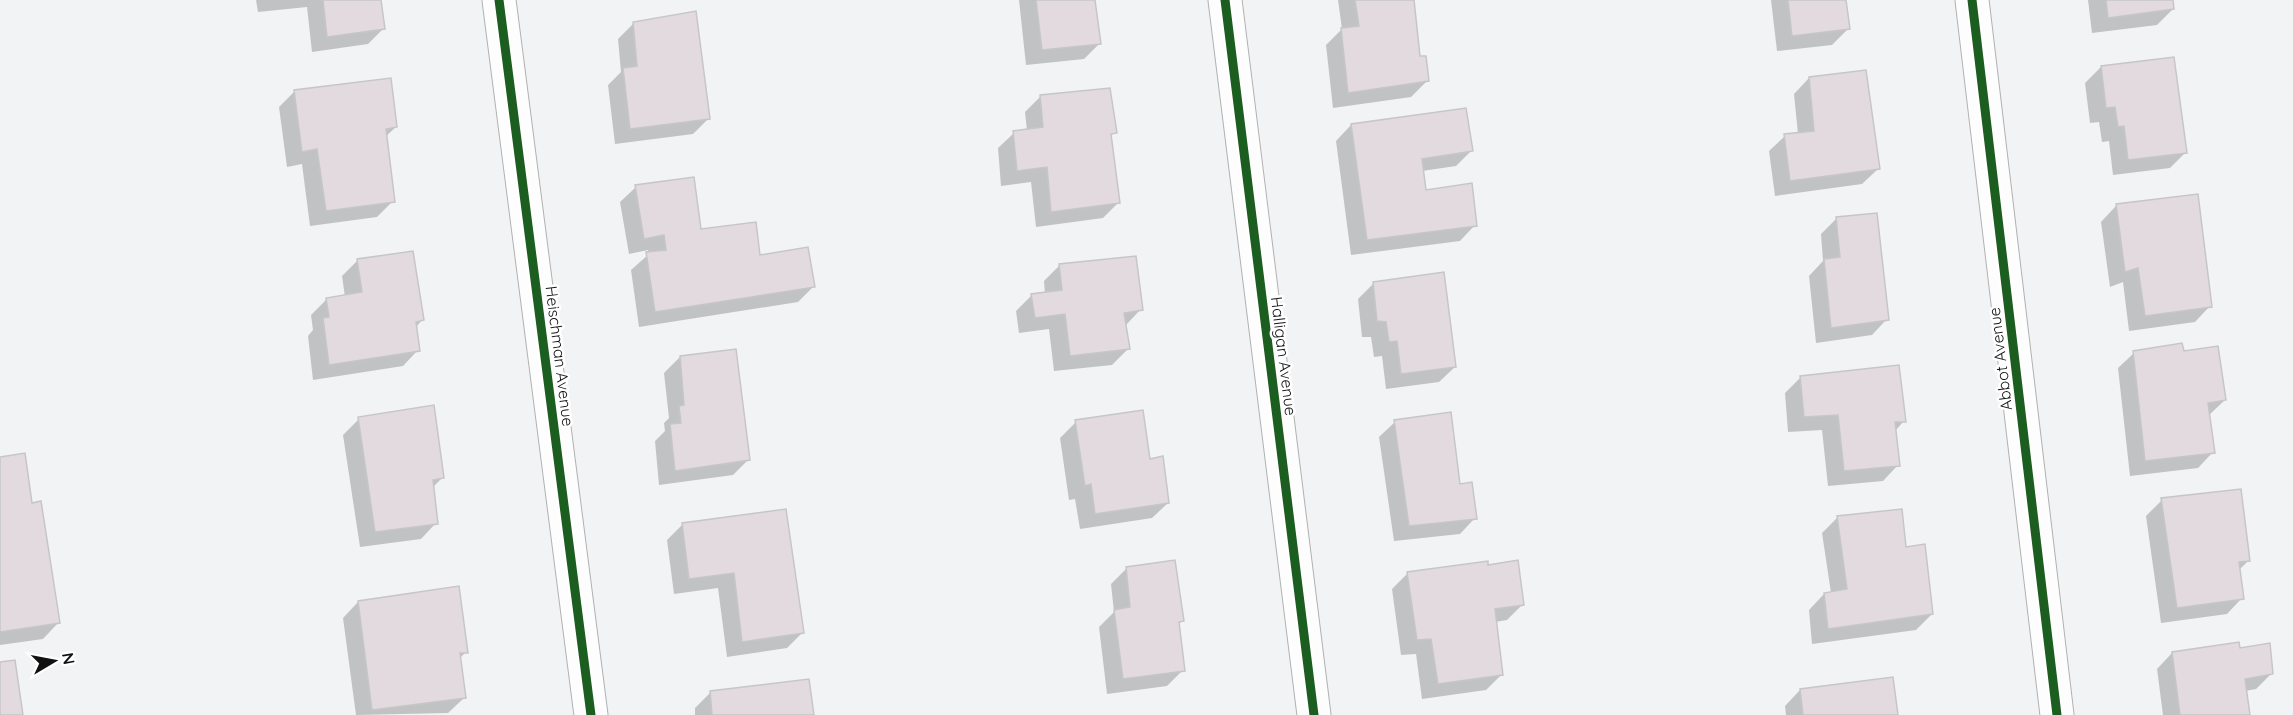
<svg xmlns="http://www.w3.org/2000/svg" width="2293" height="715" font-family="Quicksand,sans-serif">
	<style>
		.shadow { fill: #0003 }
		.building { fill: #e2dadf; stroke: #c7c6c7; stroke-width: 1.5 }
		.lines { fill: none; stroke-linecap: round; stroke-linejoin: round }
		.minor-casing { stroke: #b0b1b2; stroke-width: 35 }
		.minor { stroke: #fdfdfd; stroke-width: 33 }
		.cycleway-casing { stroke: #fff; stroke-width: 13 }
		.cycleway { stroke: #1b5e20; stroke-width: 9 }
		.labels { text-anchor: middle; stroke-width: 5; stroke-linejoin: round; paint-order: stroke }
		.street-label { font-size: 16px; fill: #111112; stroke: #fff }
	</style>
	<rect width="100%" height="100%" fill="#f2f3f4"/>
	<g class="shadow">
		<path d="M 256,0 L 380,0 L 384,28 L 368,44 L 312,52 L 307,7 L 258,12 Z"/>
		<path d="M 1019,0 L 1095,0 L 1093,2 L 1099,44 L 1084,59 L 1026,65 Z"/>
		<path d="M 1338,0 L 1412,0 L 1418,58 L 1427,81 L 1411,97 L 1333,108 L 1326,45 L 1342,29 Z"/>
		<path d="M 1771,0 L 1845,0 L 1848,29 L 1832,45 L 1777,51 Z"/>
		<path d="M 2088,0 L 2172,0 L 2173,9 L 2157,25 L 2092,33 Z"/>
		<path d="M 634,23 L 708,119 L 693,134 L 615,144 L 608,85 L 621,72 L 618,39 Z"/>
		<path d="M 2101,67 L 2186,152 L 2170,168 L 2113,175 L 2109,141 L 2102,142 L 2099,122 L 2090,123 L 2085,83 Z"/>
		<path d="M 1809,78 L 1878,169 L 1862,184 L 1775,196 L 1769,151 L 1785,136 L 1798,134 L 1794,94 Z"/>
		<path d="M 295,91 L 396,127 L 385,137 L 393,201 L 377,217 L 310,226 L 302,164 L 287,167 L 279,107 Z"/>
		<path d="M 1041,96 L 1115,132 L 1110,137 L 1119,202 L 1103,218 L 1036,227 L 1031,182 L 1001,186 L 998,148 L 1014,133 L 1027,131 L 1025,112 Z"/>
		<path d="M 1351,125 L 1471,151 L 1456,166 L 1422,171 L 1425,191 L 1475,225 L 1460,241 L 1351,255 L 1336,141 Z"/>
		<path d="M 636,187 L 700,231 L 759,256 L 814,286 L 798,302 L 639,327 L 631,270 L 649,254 L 648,250 L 629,254 L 620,202 Z"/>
		<path d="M 2196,196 L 2210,306 L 2195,322 L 2129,331 L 2123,282 L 2110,287 L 2101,222 L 2116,206 Z"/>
		<path d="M 1836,219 L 1887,319 L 1872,335 L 1816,343 L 1809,276 L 1823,261 L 1821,234 Z"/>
		<path d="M 358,260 L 422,320 L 416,327 L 418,350 L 403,366 L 313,380 L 308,336 L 313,330 L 311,315 L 327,299 L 345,297 L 342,276 Z"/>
		<path d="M 1060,265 L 1141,309 L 1126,325 L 1128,349 L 1112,365 L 1054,371 L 1049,329 L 1019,333 L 1016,311 L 1032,295 L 1045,294 L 1044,281 Z"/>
		<path d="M 1374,283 L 1455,367 L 1439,382 L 1386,389 L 1382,356 L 1374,357 L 1371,337 L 1362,337 L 1358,299 Z"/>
		<path d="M 2182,352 L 2225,400 L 2208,416 L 2213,452 L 2198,468 L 2130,476 L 2118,368 L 2134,353 Z"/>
		<path d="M 680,357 L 749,459 L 733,475 L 659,485 L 655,441 L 665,431 L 664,423 L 669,418 L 664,373 Z"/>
		<path d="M 1801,377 L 1904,421 L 1895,431 L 1898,465 L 1883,481 L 1828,486 L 1822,430 L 1788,432 L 1785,393 Z"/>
		<path d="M 359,419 L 442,478 L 432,488 L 436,523 L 421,539 L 360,547 L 343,435 Z"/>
		<path d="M 1076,422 L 1148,461 L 1168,503 L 1152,518 L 1080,529 L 1075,499 L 1069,500 L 1060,438 Z"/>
		<path d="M 1395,422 L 1475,518 L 1460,534 L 1394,541 L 1379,437 Z"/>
		<path d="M 0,459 L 31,504 L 58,623 L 43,639 L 0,645 Z"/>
		<path d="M 2162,500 L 2248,561 L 2239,570 L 2242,598 L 2227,614 L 2161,623 L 2146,516 Z"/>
		<path d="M 1838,517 L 1905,549 L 1932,614 L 1916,630 L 1812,644 L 1809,610 L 1824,594 L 1831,593 L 1822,533 Z"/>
		<path d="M 683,524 L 803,632 L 787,648 L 727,657 L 718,588 L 674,594 L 667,540 Z"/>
		<path d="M 1486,567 L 1523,604 L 1507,620 L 1495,622 L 1501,675 L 1486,690 L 1422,699 L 1416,654 L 1401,655 L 1392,589 L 1408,573 Z"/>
		<path d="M 1126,569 L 1182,621 L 1178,625 L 1183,670 L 1167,686 L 1107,694 L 1099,627 L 1114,612 L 1111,584 Z"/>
		<path d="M 358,602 L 466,652 L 459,659 L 464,698 L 448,713 L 356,715 L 343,618 Z"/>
		<path d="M 2239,650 L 2271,674 L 2256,689 L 2245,691 L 2249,715 L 2163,715 L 2157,669 L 2172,653 Z"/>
		<path d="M 1800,690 L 1896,715 L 1786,715 L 1785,706 Z"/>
		<path d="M 710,693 L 812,715 L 695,715 L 695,708 Z"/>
	</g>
	<g class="building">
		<path d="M 323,0 L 381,0 L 385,29 L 327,37 Z"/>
		<path d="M 1036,0 L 1095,0 L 1101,44 L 1042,50 Z"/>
		<path d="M 1355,0 L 1414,0 L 1420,56 L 1426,56 L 1429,81 L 1348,93 L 1341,28 L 1359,26 Z"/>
		<path d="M 1788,0 L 1846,0 L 1850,29 L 1792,36 Z"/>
		<path d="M 2106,0 L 2173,0 L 2174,9 L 2108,18 Z"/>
		<path d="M 696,11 L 710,119 L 630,129 L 623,68 L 637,66 L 633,22 Z"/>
		<path d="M 2174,57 L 2187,153 L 2128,160 L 2124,126 L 2118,127 L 2115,107 L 2106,108 L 2101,66 Z"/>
		<path d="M 1866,70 L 1880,169 L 1790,181 L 1784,134 L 1814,131 L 1809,77 Z"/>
		<path d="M 391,78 L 397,127 L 386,129 L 395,202 L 326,211 L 317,149 L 302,152 L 294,90 Z"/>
		<path d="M 1110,88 L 1117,133 L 1111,134 L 1120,203 L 1051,212 L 1047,167 L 1017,171 L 1013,131 L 1043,127 L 1040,95 Z"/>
		<path d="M 1466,108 L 1473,151 L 1422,159 L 1426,190 L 1472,183 L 1477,226 L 1367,240 L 1351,124 Z"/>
		<path d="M 694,177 L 701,229 L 756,222 L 760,255 L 808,247 L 815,287 L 655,312 L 646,252 L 666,250 L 664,235 L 644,239 L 635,185 Z"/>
		<path d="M 2198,194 L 2212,307 L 2145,316 L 2138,268 L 2125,272 L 2116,204 Z"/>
		<path d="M 1877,213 L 1889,320 L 1831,328 L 1824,259 L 1840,257 L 1836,217 Z"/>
		<path d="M 413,251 L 424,320 L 416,322 L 420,351 L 329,365 L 323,318 L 329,317 L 326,298 L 362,292 L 357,259 Z"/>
		<path d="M 1136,256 L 1143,310 L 1124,313 L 1130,349 L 1070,356 L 1065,314 L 1035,318 L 1031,294 L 1062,290 L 1059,264 Z"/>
		<path d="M 1444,272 L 1456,367 L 1401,374 L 1397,341 L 1389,342 L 1386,322 L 1377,321 L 1373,282 Z"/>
		<path d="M 2182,343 L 2184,351 L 2218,346 L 2226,400 L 2208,403 L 2215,453 L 2145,461 L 2133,351 Z"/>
		<path d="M 736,349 L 750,460 L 675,471 L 670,424 L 681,423 L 679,406 L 684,405 L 680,356 Z"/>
		<path d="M 1899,365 L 1906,422 L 1895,422 L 1900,466 L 1844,471 L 1838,415 L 1804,417 L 1800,376 Z"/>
		<path d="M 434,405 L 444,478 L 433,480 L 438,524 L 375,532 L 358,417 Z"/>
		<path d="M 1143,410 L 1150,459 L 1163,456 L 1169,503 L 1095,514 L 1091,484 L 1085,486 L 1075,420 Z"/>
		<path d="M 1451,412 L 1460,484 L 1472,482 L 1477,519 L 1409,526 L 1394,420 Z"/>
		<path d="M 25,453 L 32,503 L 41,501 L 60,623 L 0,632 L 0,457 Z"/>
		<path d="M 2241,489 L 2250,561 L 2239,562 L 2244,599 L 2177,608 L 2161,498 Z"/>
		<path d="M 786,509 L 804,633 L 742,642 L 734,573 L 689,579 L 682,523 Z"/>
		<path d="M 1902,509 L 1906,547 L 1925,544 L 1933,614 L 1828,629 L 1824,593 L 1847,589 L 1837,516 Z"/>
		<path d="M 1175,560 L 1184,621 L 1179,622 L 1185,671 L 1123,679 L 1114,610 L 1130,607 L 1126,567 Z"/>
		<path d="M 1518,560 L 1524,605 L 1495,609 L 1503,675 L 1438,684 L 1431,639 L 1417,640 L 1407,572 L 1488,561 L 1488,565 Z"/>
		<path d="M 459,586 L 468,653 L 460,653 L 466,698 L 372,710 L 358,601 Z"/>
		<path d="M 2239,642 L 2240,648 L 2270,643 L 2273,674 L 2245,679 L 2250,715 L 2180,715 L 2172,652 Z"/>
		<path d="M 15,660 L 23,715 L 0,715 L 0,662 Z"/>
		<path d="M 1893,677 L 1898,715 L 1803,715 L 1800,689 Z"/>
		<path d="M 809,679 L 814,715 L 712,715 L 710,691 Z"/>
	</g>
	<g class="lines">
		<defs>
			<g id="minor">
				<path d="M 499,0 L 591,715"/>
				<path d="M 1225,0 L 1314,715"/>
				<path d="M 1972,0 L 2057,715"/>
			</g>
		</defs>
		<use href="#minor" class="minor-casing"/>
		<use href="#minor" class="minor"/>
		<defs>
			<g id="cycleway">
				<path d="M 499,0 L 591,715"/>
				<path d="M 1225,0 L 1314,715"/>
				<path d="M 1972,0 L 2057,715"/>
			</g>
		</defs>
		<use href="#cycleway" class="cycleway-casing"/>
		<use href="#cycleway" class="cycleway"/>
	</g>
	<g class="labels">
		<g class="street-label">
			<text transform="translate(560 356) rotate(83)" y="6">Heischman Avenue</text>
			<text transform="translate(1284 356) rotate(83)" y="6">Halligan Avenue</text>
			<text transform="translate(2000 359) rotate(-97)" y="6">Abbot Avenue</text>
		</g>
	</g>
	<g transform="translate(54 661) rotate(80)" stroke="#ffffff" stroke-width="4.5" paint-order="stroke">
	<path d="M0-4.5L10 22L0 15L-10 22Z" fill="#111112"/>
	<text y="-9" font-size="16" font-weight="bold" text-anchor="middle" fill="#111112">N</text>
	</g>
</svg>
